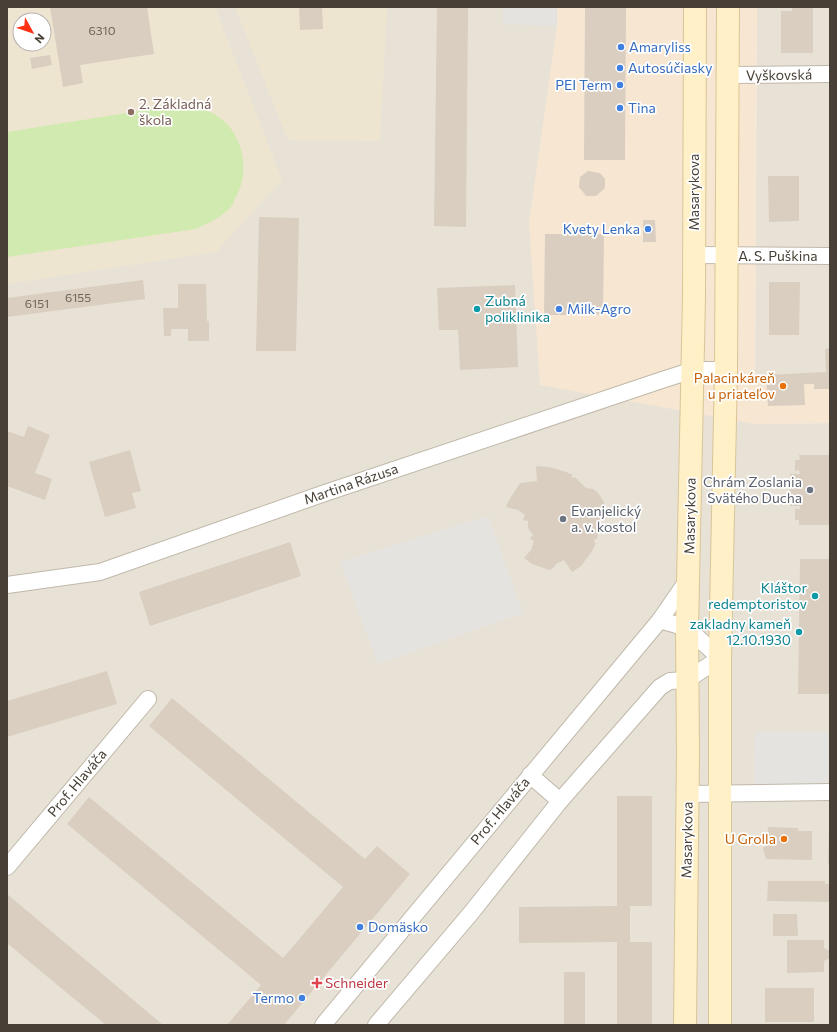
<svg xmlns="http://www.w3.org/2000/svg" width="837" height="1032" font-family="Commissioner,sans-serif">
	<style>
		.residential { fill: #e8e2d6; fill-rule: evenodd }
		.commercial { fill: #f7e6d2 }
		.education { fill: #eee5d1; fill-rule: evenodd }
		.green { fill: #d1eaaf }
		.parking { fill: #e5e3e0 }
		.building { fill: #d9cec0 }
		.lines { fill: none; stroke-linecap: round; stroke-linejoin: round }
		.street-casing { stroke: #c0b8aa; stroke-width: 18 }
		.secondary-casing { stroke: #d9c598; stroke-width: 24 }
		.street { stroke: #fff; stroke-width: 16 }
		.secondary { stroke: #fff0c7; stroke-width: 22 }
		.shop-dot { fill: #3f7fe0; stroke: #fff; stroke-width: 1.5 }
		.education-dot { fill: #8d6e63; stroke: #fff; stroke-width: 1.5 }
		.culture-dot { fill: #0f9aa8; stroke: #fff; stroke-width: 1.5 }
		.food-dot { fill: #e8710a; stroke: #fff; stroke-width: 1.5 }
		.worship-dot { fill: #6b7280; stroke: #fff; stroke-width: 1.5 }
		.health-dot { fill: #e0444e; stroke: #fff; stroke-width: 1.5 }
		.labels { text-anchor: middle; stroke-width: 3.5; stroke-linejoin: round; paint-order: stroke }
		.number-label { font-size: 12px; fill: #6c6458 }
		.shop-label { font-size: 14px; fill: #366cbe; stroke: #fff; text-anchor: start }
		.street-label { font-size: 14px; fill: #484036; stroke: #fff }
		.education-label { font-size: 14px; fill: #785e54; stroke: #fff; text-anchor: start }
		.culture-label { font-size: 14px; fill: #0d838f; stroke: #fff; text-anchor: end }
		.food-label { font-size: 14px; fill: #c56008; stroke: #fff; text-anchor: end }
		.worship-label { font-size: 14px; fill: #5b616d; stroke: #fff; text-anchor: end }
		.health-label { font-size: 14px; fill: #be3a42; stroke: #fff; text-anchor: start }
	</style>
	<rect width="100%" height="100%" fill="#f4f0e8"/>
	<g class="residential">
		<path d="M 7,7 L 557,7 L 557,26 L 755,424 L 830,423 L 830,1025 L 7,1025 ZM 20,20 L 44,20 L 44,44 L 20,44 Z"/>
		<path d="M 757,7 L 830,7 L 830,373 L 755,376 Z"/>
	</g>
	<path class="commercial" d="M 557,7 L 757,7 L 755,376 L 830,373 L 830,423 L 755,424 L 540,385 L 529,223 L 557,26 Z"/>
	<g class="education">
		<path d="M 7,7 L 215,7 L 282,180 L 216,252 L 7,284 ZM 20,20 L 44,20 L 44,44 L 20,44 Z"/>
		<path d="M 235,7 L 387,7 L 380,141 L 288,140 Z"/>
	</g>
	<path class="green" d="M 177,105 C 190,107 205,108 216,115 C 243,132 251,170 236,197 C 234,200 233,205 230,208 C 220,218 209,223 196,229 L 7,257 L 7,132 Z"/>
	<g class="parking">
		<path d="M 503,7 L 557,7 L 557,26 L 503,24 Z"/>
		<path d="M 488,516 L 523,613 L 378,664 L 340,562 Z"/>
		<path d="M 755,732 L 830,732 L 830,792 L 754,793 Z"/>
	</g>
	<g class="building">
		<path d="M 50,7 L 147,7 L 154,54 L 80,65 L 83,83 L 63,87 Z"/>
		<path d="M 299,7 L 322,7 L 323,29 L 300,30 Z"/>
		<path d="M 437,7 L 468,7 L 466,227 L 434,226 Z"/>
		<path d="M 585,7 L 626,7 L 625,160 L 584,160 Z"/>
		<path d="M 792,7 L 813,7 L 813,53 L 781,53 L 781,11 L 792,11 Z"/>
		<path d="M 50,55 L 52,65 L 32,69 L 30,58 Z"/>
		<path d="M 588,171 L 600,173 L 605,179 L 605,188 L 596,196 L 586,196 L 579,187 L 580,177 Z"/>
		<path d="M 768,176 L 799,176 L 799,221 L 769,222 Z"/>
		<path d="M 259,217 L 299,218 L 296,351 L 256,351 Z"/>
		<path d="M 643,220 L 655,220 L 656,242 L 643,242 Z"/>
		<path d="M 545,234 L 604,234 L 603,315 L 544,315 Z"/>
		<path d="M 143,280 L 145,299 L 7,317 L 7,298 Z"/>
		<path d="M 769,282 L 800,282 L 799,335 L 769,335 Z"/>
		<path d="M 178,284 L 206,284 L 207,321 L 209,321 L 209,341 L 188,341 L 188,329 L 171,329 L 171,336 L 164,336 L 163,308 L 178,308 Z"/>
		<path d="M 515,285 L 518,367 L 460,370 L 458,330 L 439,330 L 437,288 Z"/>
		<path d="M 830,348 L 830,389 L 814,389 L 814,384 L 804,384 L 805,405 L 768,406 L 766,375 L 826,372 L 825,349 Z"/>
		<path d="M 28,426 L 50,435 L 35,473 L 52,479 L 45,500 L 7,486 L 7,431 L 24,437 Z"/>
		<path d="M 130,450 L 141,491 L 132,493 L 136,508 L 105,517 L 89,462 Z"/>
		<path d="M 799,455 L 830,455 L 830,525 L 799,525 L 799,520 L 795,520 L 795,509 L 800,509 L 800,506 L 790,506 L 790,474 L 800,474 L 799,470 L 795,471 L 795,460 L 800,460 Z"/>
		<path d="M 536,466 L 549,467 L 566,472 L 573,475 L 571,477 L 573,478 L 575,477 L 586,488 L 593,489 L 598,493 L 604,502 L 605,513 L 603,518 L 599,523 L 598,533 L 597,539 L 595,539 L 594,542 L 596,543 L 592,551 L 581,566 L 572,572 L 564,560 L 556,564 L 553,568 L 549,570 L 532,564 L 524,558 L 531,550 L 534,541 L 530,539 L 533,535 L 528,528 L 528,521 L 523,520 L 525,515 L 518,510 L 506,507 L 509,500 L 520,483 L 537,481 Z"/>
		<path d="M 290,542 L 301,576 L 150,626 L 139,592 Z"/>
		<path d="M 800,559 L 830,559 L 830,694 L 798,694 Z"/>
		<path d="M 107,671 L 117,704 L 7,737 L 7,701 Z"/>
		<path d="M 172,698 L 365,859 L 377,846 L 410,874 L 284,1025 L 227,1025 L 261,985 L 67,824 L 89,797 L 283,958 L 290,950 L 343,887 L 149,726 Z"/>
		<path d="M 617,796 L 652,796 L 652,906 L 630,906 L 630,942 L 652,942 L 652,1025 L 617,1025 L 617,942 L 519,943 L 519,907 L 617,906 Z"/>
		<path d="M 768,827 L 798,828 L 798,831 L 812,831 L 812,860 L 766,859 L 763,848 L 766,845 L 767,842 Z"/>
		<path d="M 829,829 L 830,829 L 830,864 L 828,864 Z"/>
		<path d="M 768,881 L 825,881 L 825,884 L 830,884 L 830,902 L 767,901 Z"/>
		<path d="M 7,894 L 163,1025 L 106,1025 L 55,983 L 7,943 Z"/>
		<path d="M 773,914 L 797,914 L 798,936 L 773,936 Z"/>
		<path d="M 787,940 L 824,940 L 824,948 L 830,951 L 830,958 L 824,961 L 824,972 L 787,973 Z"/>
		<rect x="564" y="972" width="21" height="53"/>
		<rect x="765" y="988" width="49" height="34"/>
	</g>
	<g class="lines">
		<defs>
			<g id="street">
				<path d="M 727,75 L 830,74"/>
				<path d="M 694,255 L 830,256"/>
				<path d="M 7,585 L 100,572 L 325,493 L 662,380 L 693,370 L 726,370"/>
				<path d="M 660,620 L 689,578"/>
				<path d="M 530,775 L 560,801"/>
				<path d="M 687,794 L 830,792"/>
				<path d="M 7,867 L 148,699"/>
				<path d="M 323,1025 L 660,620 L 687,628 L 720,658 L 687,680 L 670,681 L 660,687 L 560,801 L 471,913 L 376,1025"/>
			</g>
			<g id="secondary">
				<path d="M 685,1025 L 688,753 L 687,628 L 694,297 L 695,7"/>
				<path d="M 720,1025 L 720,658 L 726,370 L 728,7"/>
			</g>
		</defs>
		<use href="#street" class="street-casing"/>
		<use href="#secondary" class="secondary-casing"/>
		<use href="#street" class="street"/>
		<use href="#secondary" class="secondary"/>
	</g>
	<g class="shop-dot">
		<circle cx="621" cy="47" r="4"/>
		<circle cx="620" cy="68" r="4"/>
		<circle cx="620" cy="85" r="4"/>
		<circle cx="620" cy="108" r="4"/>
		<circle cx="648" cy="229" r="4"/>
		<circle cx="559" cy="309" r="4"/>
		<circle cx="360" cy="927" r="4"/>
		<circle cx="302" cy="998" r="4"/>
	</g>
	<circle class="education-dot" cx="131" cy="112" r="4"/>
	<g class="culture-dot">
		<circle cx="477" cy="309" r="4"/>
		<circle cx="815" cy="596" r="4"/>
		<circle cx="799" cy="632" r="4"/>
	</g>
	<g class="food-dot">
		<circle cx="783" cy="386" r="4"/>
		<circle cx="784" cy="839" r="4"/>
	</g>
	<g class="worship-dot">
		<circle cx="810" cy="490" r="4"/>
		<circle cx="563" cy="519" r="4"/>
	</g>
	<path class="health-dot" d="M315 977h4v4h4v4h-4v4h-4v-4h-4v-4h4z"/>
	<g class="labels">
		<g class="number-label">
			<text x="102" y="35">6310</text>
			<text x="78" y="302">6155</text>
			<text x="37" y="308">6151</text>
		</g>
		<g class="shop-label">
			<text x="629" y="52">Amaryliss</text>
			<text x="628" y="73">Autosúčiasky</text>
			<text x="612" y="90" text-anchor="end">PEI Term</text>
			<text x="628" y="113">Tina</text>
			<text x="640" y="234" text-anchor="end">Kvety Lenka</text>
			<text x="567" y="314">Milk-Agro</text>
			<text x="368" y="932">Domäsko</text>
			<text x="294" y="1003" text-anchor="end">Termo</text>
		</g>
		<g class="street-label">
			<text transform="translate(779 75) rotate(-1)" y="5">Vyškovská</text>
			<text transform="translate(694 192) rotate(-90)" y="5">Masarykova</text>
			<text x="778" y="261">A. S. Puškina</text>
			<text transform="translate(351 484) rotate(-19)" y="5">Martina Rázusa</text>
			<text transform="translate(690 516) rotate(-89)" y="5">Masarykova</text>
			<text transform="translate(77 783) rotate(-50)" y="5">Prof. Hlaváča</text>
			<text transform="translate(500 811) rotate(-50)" y="5">Prof. Hlaváča</text>
			<text transform="translate(687 840) rotate(-89)" y="5">Masarykova</text>
		</g>
		<g class="education-label">
			<text x="139" y="109">2. Základná<tspan x="139" dy="16">škola</tspan></text>
		</g>
		<g class="culture-label">
			<text x="485" y="306" text-anchor="start">Zubná<tspan x="485" dy="16">poliklinika</tspan></text>
			<text x="807" y="593">Kláštor<tspan x="807" dy="16">redemptoristov</tspan></text>
			<text x="791" y="629">zakladny kameň<tspan x="791" dy="16">12.10.1930</tspan></text>
		</g>
		<g class="food-label">
			<text x="775" y="383">Palacinkáreň<tspan x="775" dy="16">u priateľov</tspan></text>
			<text x="776" y="844">U Grolla</text>
		</g>
		<g class="worship-label">
			<text x="802" y="487">Chrám Zoslania<tspan x="802" dy="16">Svätého Ducha</tspan></text>
			<text x="571" y="516" text-anchor="start">Evanjelický<tspan x="571" dy="16">a. v. kostol</tspan></text>
		</g>
		<g class="health-label">
			<text x="325" y="988">Schneider</text>
		</g>
	</g>
	<rect width="837" height="1032" fill="none" stroke="#484036" stroke-width="16"/>
	<g transform="translate(32 32) rotate(130)"><circle r="19" fill="#ffffff" stroke="#b6b3af"/>
	<path d="M0-3L7 15L0 10L-7 15Z" fill="#ff3014"/>
	<text y="-6" font-size="11" font-weight="bold" text-anchor="middle" fill="#484036">N</text>
	</g>
</svg>
